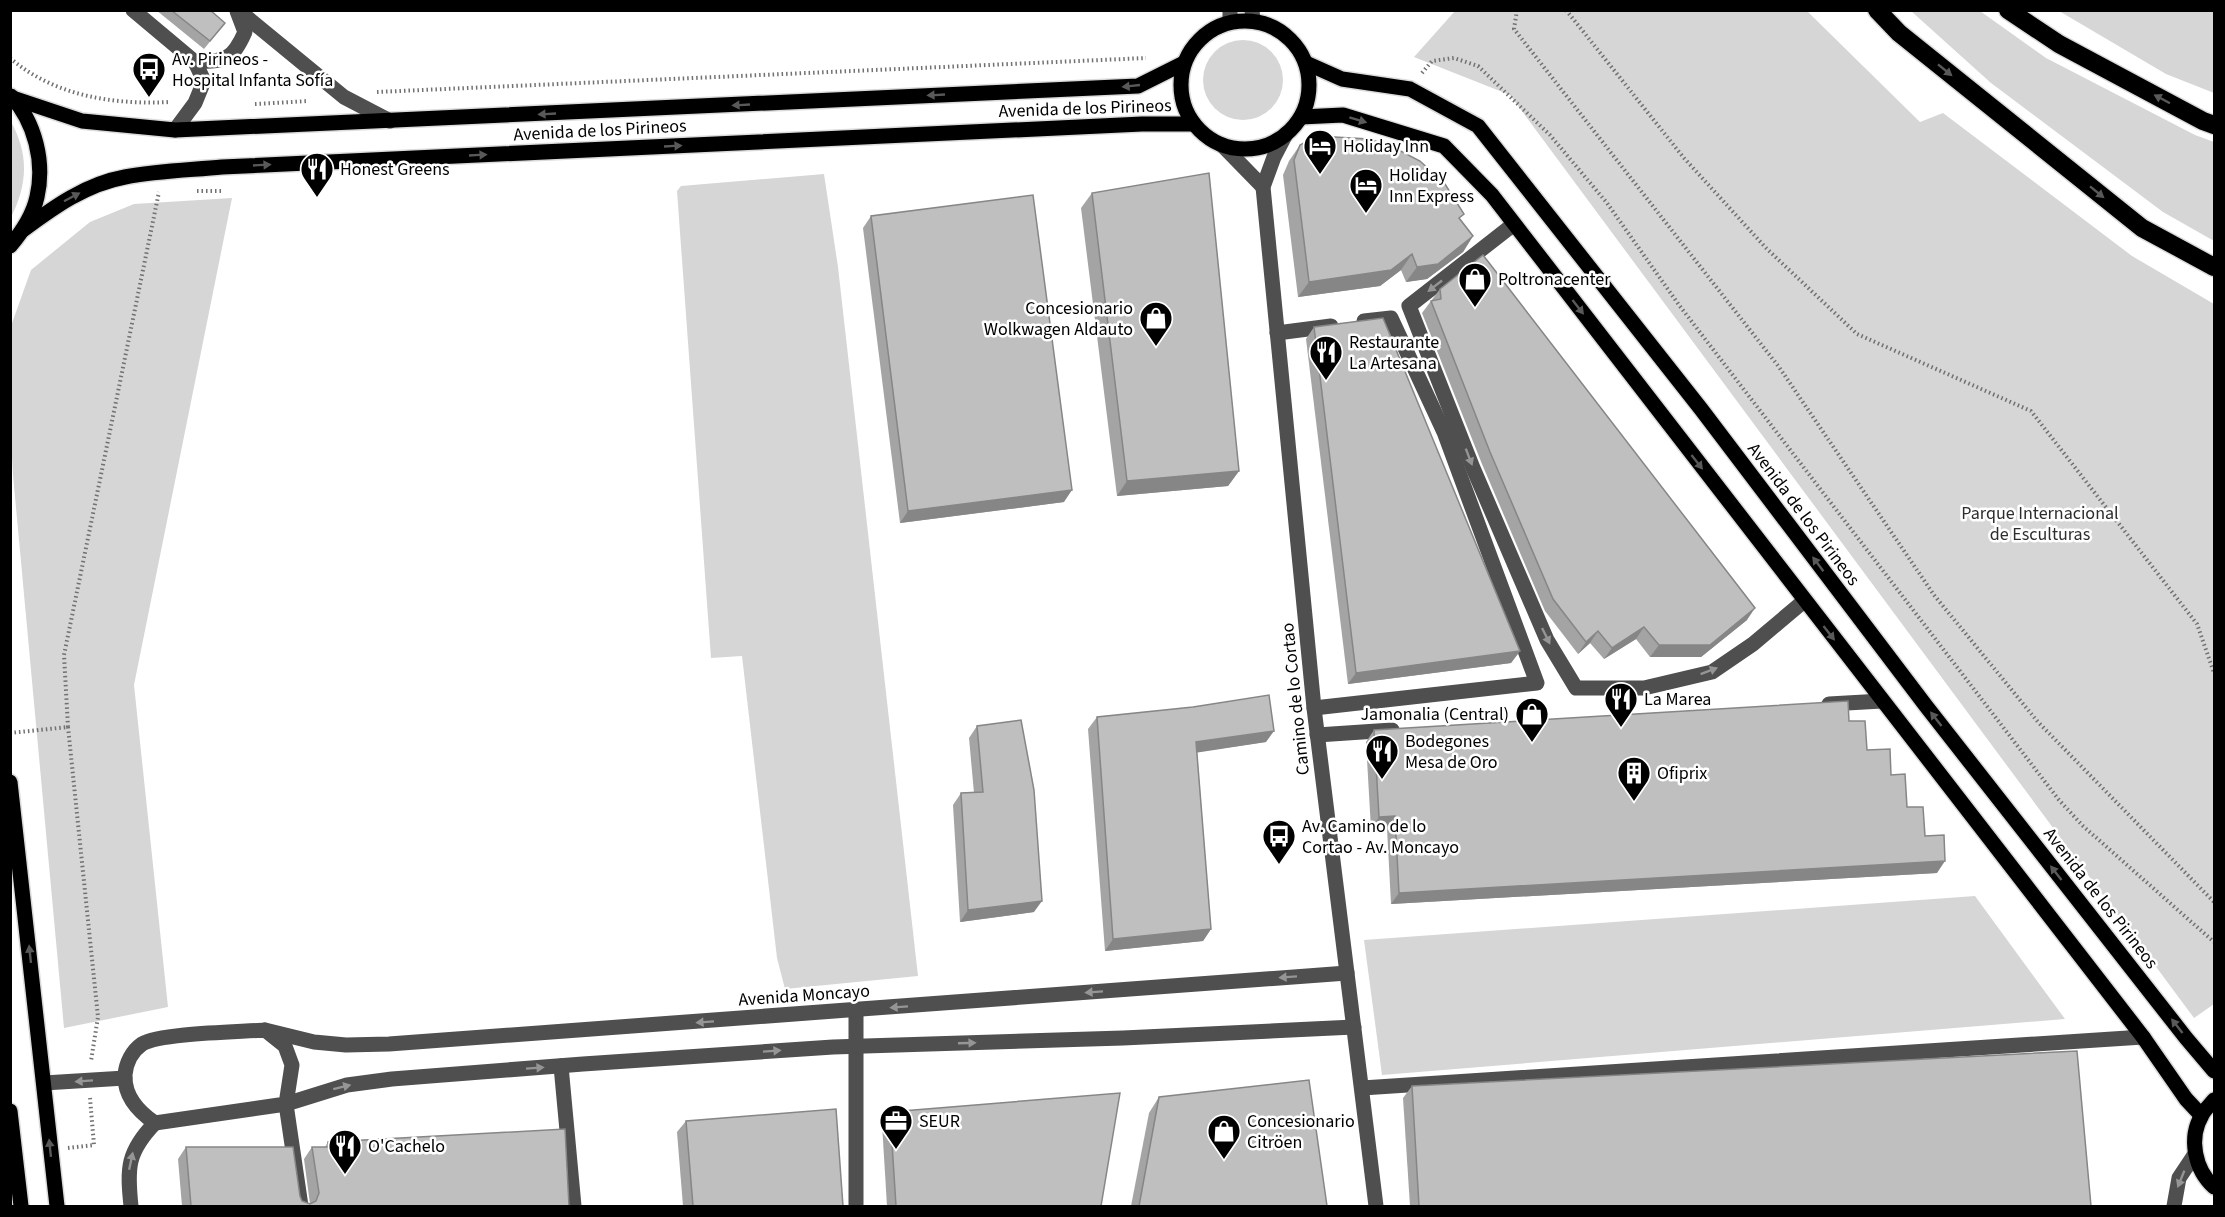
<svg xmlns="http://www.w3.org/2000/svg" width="2225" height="1217" font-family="'Source Sans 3',sans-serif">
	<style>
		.green { fill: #d6d6d6 }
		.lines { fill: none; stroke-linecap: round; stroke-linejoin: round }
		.major-casing { stroke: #dbdbdb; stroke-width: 18 }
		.highway-casing { stroke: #dbdbdb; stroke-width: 21 }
		.path { stroke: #717171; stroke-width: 4; stroke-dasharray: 1.5 3; stroke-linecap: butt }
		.minor { stroke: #4f4f4f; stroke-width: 15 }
		.major { stroke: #000; stroke-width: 15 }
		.highway { stroke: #000; stroke-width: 18 }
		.wall { fill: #a4a4a4 }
		.shaded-wall { fill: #868686 }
		.building { fill: #bfbfbf; stroke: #868686; stroke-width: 1.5 }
		.oneway { fill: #595959 }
		.oneway2 { fill: #959595 }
		.labels { text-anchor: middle; stroke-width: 5; stroke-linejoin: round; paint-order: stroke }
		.poi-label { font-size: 18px; fill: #000; stroke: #fff; text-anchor: start }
		.street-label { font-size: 18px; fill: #000; stroke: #fff }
		.park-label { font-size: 18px; fill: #2d2d2d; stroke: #fff }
	</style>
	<rect width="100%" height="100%" fill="#fff"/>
	<g class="green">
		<path d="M 1455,11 L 1807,11 L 1920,122 L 1943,113 L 2132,256 L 2214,304 L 2214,1004 L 2194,1018 L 1510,95 L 1414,57 Z"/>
		<path d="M 1911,11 L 1980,11 L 2046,58 L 2195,135 L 2214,142 L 2214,241 L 2163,212 L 1991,83 Z"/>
		<path d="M 2059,11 L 2214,11 L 2214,93 L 2166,74 Z"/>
		<circle cx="1243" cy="80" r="40"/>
		<path d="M 10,120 C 29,153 28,184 11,217 Z"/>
		<path d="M 824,174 L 838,267 L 918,976 L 785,989 L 777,958 L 742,656 L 711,658 L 677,191 L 681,186 Z"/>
		<path d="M 232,198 L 134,685 L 168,1007 L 64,1028 L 13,475 L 10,422 L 11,326 L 31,270 L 90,222 L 134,204 Z"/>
		<path d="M 1975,896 L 2065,1019 L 1382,1075 L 1364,940 Z"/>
	</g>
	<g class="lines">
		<defs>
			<g id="major">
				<circle cx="1245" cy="85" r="64"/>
				<path d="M 1306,63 L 1342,79 L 1410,89 L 1478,126 L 1701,409 L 1926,706 L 2186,1038 L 2214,1071"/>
				<path d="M 13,98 L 82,121 L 175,130 L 1138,86 L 1184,63"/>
				<path d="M 1301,117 L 1343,115 L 1444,146 L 1492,195 L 2143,1037 L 2186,1099 L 2201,1115"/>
				<path d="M 23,230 C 54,207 86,184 125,177 C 156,171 190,170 222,167 L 1142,124 L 1193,124"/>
				<path d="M 10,246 C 22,232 33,215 37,197 C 45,162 35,122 11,96"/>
				<path d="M 10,782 L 57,1206"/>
				<path d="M 2214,1100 C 2211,1104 2205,1109 2202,1115 C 2188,1138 2195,1170 2214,1187"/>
				<path d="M 10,1111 L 21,1206"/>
			</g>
			<g id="highway">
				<path d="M 1877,10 L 1899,33 L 2142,228 L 2214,267"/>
				<path d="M 2008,10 L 2059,44 L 2203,121 L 2214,125"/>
			</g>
		</defs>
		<use href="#major" class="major-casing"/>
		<use href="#highway" class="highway-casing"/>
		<g class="path">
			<path d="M 1517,10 L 1514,29 L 1779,367 L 1934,595 L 2038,722 L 2214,902"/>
			<path d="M 1566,10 L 1684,158 L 1766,248 L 1857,334 L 2031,411 L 2197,624 L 2214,673"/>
			<path d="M 10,58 C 54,96 114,105 170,102"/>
			<path d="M 1422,73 L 1432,61 L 1454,58 L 1478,66 L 1550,135 L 1607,203 L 1679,305 L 2059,800 L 2083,826 L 2214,942"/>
			<path d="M 377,92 L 1146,58"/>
			<path d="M 255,104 L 308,101"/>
			<path d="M 197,191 L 223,191"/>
			<path d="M 68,727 L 98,1017 L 91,1061"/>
			<path d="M 10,733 L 68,727 L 64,655 L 159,192"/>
			<path d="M 68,1148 L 94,1145 L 90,1098"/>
		</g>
		<g class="minor">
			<path d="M 133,10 L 195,62 L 204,81 L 195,103 L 175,130"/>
			<path d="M 238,10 L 344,97 L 390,121"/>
			<path d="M 1230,10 L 1230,20"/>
			<path d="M 1252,10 L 1253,20"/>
			<path d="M 195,62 C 225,61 232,61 245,32 L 237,11"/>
			<path d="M 1286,134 L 1274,157 L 1263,187 L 1314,708 L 1376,1206"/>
			<path d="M 1222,145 L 1263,187"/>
			<path d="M 1514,224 L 1409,306 L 1473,468 L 1547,640 L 1576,688 L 1644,688 L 1712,672 L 1753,644 L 1804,601"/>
			<path d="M 1277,333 L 1331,326"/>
			<path d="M 1829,704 L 1882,701"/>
			<path d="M 1314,708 L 1537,683 L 1444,432 L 1391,318 L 1364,321"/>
			<path d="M 1317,735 L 1392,730"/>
			<path d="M 856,1011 L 856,1206"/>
			<path d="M 265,1030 L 314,1042 L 346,1045 L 389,1044 L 1347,973"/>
			<path d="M 265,1030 L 285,1046 L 292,1065 L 286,1104 L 155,1123 C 139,1112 124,1097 125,1075 C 126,1063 132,1051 142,1044 C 160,1033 240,1032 265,1030 Z"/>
			<path d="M 561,1066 L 574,1206"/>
			<path d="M 44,1083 L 125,1078"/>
			<path d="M 1362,1088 L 2143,1037"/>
			<path d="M 131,1206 C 127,1168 127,1152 155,1123"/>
			<path d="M 301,1206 L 286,1104 L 347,1085 L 392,1079 L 583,1064 L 833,1047 L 1123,1038 L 1354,1027"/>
			<path d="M 2174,1206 L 2179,1178 L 2195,1154"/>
		</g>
		<use href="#major" class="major"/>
		<use href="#highway" class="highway"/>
	</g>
	<g class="wall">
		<path d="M 156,10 L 210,10 L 225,23 L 204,49 Z"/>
		<path d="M 1300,145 L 1460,219 L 1473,236 L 1463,252 L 1427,279 L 1406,282 L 1401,270 L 1380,286 L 1298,297 L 1283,175 L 1289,161 Z"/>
		<path d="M 1092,193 L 1239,471 L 1228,486 L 1117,496 L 1081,208 Z"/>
		<path d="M 871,216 L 1064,502 L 900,523 L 863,228 Z"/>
		<path d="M 1440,289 L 1747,620 L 1701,657 L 1650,657 L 1636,639 L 1604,659 L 1590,643 L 1578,654 L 1545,611 L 1482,464 L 1422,313 Z"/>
		<path d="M 1314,327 L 1520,651 L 1511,663 L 1348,684 L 1306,339 Z"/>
		<path d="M 1097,717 L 1266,742 L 1197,752 L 1211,929 L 1203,941 L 1105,951 L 1088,729 Z"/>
		<path d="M 1849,721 L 1867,750 L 1891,775 L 1907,807 L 1925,836 L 1937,873 L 1391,904 L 1387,828 L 1371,829 L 1366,742 L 1374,730 Z"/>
		<path d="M 977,726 L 1034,912 L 960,922 L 953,805 L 961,793 L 974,793 L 969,738 Z"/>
		<path d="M 1412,1086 L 2091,1206 L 1410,1206 L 1403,1098 Z"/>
		<path d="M 1159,1097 L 1327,1206 L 1131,1206 L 1149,1113 Z"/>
		<path d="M 890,1112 L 1101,1206 L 887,1206 L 882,1124 Z"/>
		<path d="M 686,1121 L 843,1206 L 683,1206 L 677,1132 Z"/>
		<path d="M 328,1142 L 569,1206 L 182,1206 L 178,1159 L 186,1147 L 300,1196 L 302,1201 L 310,1204 L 304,1159 L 312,1147 L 325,1147 Z"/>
	</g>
	<g class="shaded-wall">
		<path d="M 1473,236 L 1463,252 L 1427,279 L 1406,282 L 1417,267 Z"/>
		<path d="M 1412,254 L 1401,270 L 1380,286 L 1298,297 L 1309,282 Z"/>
		<path d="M 1239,471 L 1228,486 L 1117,496 L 1127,481 Z"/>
		<path d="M 1072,490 L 1064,502 L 900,523 L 908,511 Z"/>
		<path d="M 1755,608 L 1747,620 L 1701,657 L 1650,657 L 1659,645 Z"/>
		<path d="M 1644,627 L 1636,639 L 1604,659 L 1612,648 Z"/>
		<path d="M 1598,631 L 1590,643 L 1578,654 L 1586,642 Z"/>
		<path d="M 1520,651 L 1511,663 L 1348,684 L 1356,673 Z"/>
		<path d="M 1274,731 L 1266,742 L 1188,754 L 1196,742 Z"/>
		<path d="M 1395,816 L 1387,828 L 1371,829 L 1379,817 Z"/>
		<path d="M 1945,861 L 1937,873 L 1391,904 L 1399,893 Z"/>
		<path d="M 1042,901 L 1034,912 L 960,922 L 968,910 Z"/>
		<path d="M 1211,929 L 1203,941 L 1105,951 L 1113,939 Z"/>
	</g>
	<g class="building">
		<path d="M 171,10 L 210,10 L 225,23 L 210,41 Z"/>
		<path d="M 1317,136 L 1369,139 L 1391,146 L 1420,161 L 1445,184 L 1464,214 L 1459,218 L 1473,236 L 1438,264 L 1417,267 L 1412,254 L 1391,270 L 1309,282 L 1294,160 L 1300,145 Z"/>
		<path d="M 1209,173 L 1239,471 L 1127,481 L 1092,193 Z"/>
		<path d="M 1033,195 L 1072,490 L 908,511 L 871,216 Z"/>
		<path d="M 1483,255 L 1755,608 L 1710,645 L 1659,645 L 1644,627 L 1612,648 L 1598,631 L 1586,642 L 1553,599 L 1490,452 L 1431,301 L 1441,299 L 1440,289 Z"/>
		<path d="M 1383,318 L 1520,651 L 1356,673 L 1314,327 Z"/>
		<path d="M 1269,695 L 1274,731 L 1196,742 L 1211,929 L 1113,939 L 1097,717 L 1193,707 Z"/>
		<path d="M 1848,701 L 1849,721 L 1865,721 L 1867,750 L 1890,749 L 1891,775 L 1905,774 L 1907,807 L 1923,807 L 1925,836 L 1944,835 L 1945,861 L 1399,893 L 1395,816 L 1379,817 L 1374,730 Z"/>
		<path d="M 1021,720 L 1034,790 L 1042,901 L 968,910 L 961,793 L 983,792 L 977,726 Z"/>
		<path d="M 2077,1051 L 2091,1206 L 1419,1206 L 1412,1086 Z"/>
		<path d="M 1309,1080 L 1327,1206 L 1139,1206 L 1159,1097 Z"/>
		<path d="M 1120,1093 L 1101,1206 L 896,1206 L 890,1112 Z"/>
		<path d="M 836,1109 L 843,1206 L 693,1206 L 686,1121 Z"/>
		<path d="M 565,1129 L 569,1206 L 191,1206 L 186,1147 L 293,1147 L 300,1196 L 302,1201 L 310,1204 L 316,1201 L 319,1193 L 312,1147 L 329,1147 L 328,1142 Z"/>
	</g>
	<defs><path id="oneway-solid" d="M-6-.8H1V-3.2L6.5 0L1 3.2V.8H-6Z" transform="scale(1.5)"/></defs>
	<g class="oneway">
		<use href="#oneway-solid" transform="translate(1945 70) rotate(39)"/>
		<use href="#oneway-solid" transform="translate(1131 86) rotate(174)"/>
		<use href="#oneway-solid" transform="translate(936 95) rotate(177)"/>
		<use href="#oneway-solid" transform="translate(2162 99) rotate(-152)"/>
		<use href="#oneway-solid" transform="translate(741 105) rotate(177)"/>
		<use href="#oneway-solid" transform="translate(547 114) rotate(177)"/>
		<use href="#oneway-solid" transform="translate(1358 120) rotate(17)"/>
		<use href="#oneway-solid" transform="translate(673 146) rotate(-3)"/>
		<use href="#oneway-solid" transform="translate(478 155) rotate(-3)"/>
		<use href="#oneway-solid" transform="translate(262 165) rotate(-3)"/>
		<use href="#oneway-solid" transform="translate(2097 192) rotate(39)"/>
		<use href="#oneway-solid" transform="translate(72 197) rotate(-28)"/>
		<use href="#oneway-solid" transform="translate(1578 307) rotate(52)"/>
		<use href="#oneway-solid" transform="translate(1697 462) rotate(52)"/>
		<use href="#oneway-solid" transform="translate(1818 564) rotate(-127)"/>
		<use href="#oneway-solid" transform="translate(1829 633) rotate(52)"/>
		<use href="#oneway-solid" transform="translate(1936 719) rotate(-128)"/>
		<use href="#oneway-solid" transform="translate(2056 873) rotate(-128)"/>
		<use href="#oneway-solid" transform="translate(30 954) rotate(-96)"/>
		<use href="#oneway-solid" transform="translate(2177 1026) rotate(-128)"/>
		<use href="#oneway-solid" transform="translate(50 1148) rotate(-96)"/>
	</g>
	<g class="oneway2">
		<use href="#oneway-solid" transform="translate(1435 286) rotate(142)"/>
		<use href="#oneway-solid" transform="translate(1469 457) rotate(69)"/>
		<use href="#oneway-solid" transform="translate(1546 636) rotate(64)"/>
		<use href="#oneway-solid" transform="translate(1709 671) rotate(-21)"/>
		<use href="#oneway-solid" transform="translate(1288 977) rotate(176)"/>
		<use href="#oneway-solid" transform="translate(1094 992) rotate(176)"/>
		<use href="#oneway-solid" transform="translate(899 1007) rotate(176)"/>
		<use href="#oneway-solid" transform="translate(705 1022) rotate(176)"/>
		<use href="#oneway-solid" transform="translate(967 1043) rotate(-2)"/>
		<use href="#oneway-solid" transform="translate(772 1051) rotate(-4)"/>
		<use href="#oneway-solid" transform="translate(535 1068) rotate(-4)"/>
		<use href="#oneway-solid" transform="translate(84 1081) rotate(176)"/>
		<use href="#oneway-solid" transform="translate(342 1087) rotate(-14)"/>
		<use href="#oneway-solid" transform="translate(131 1161) rotate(-78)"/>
		<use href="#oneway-solid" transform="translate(2181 1179) rotate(112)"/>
	</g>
	<defs>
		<symbol id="bus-pin" viewBox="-11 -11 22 30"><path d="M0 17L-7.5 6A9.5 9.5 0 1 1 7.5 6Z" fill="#000" stroke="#fff"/><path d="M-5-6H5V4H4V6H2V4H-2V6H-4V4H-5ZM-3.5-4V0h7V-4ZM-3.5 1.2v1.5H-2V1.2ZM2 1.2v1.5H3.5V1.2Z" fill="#fff"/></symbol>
		<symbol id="hotel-pin" viewBox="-11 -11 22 30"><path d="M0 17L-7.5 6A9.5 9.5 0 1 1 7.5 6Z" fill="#000" stroke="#fff"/><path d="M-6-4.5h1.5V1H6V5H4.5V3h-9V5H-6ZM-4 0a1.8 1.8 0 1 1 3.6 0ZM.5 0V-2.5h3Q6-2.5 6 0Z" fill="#fff"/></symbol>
		<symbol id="restaurant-pin" viewBox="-11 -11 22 30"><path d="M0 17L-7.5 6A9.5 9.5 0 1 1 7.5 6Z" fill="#000" stroke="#fff"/><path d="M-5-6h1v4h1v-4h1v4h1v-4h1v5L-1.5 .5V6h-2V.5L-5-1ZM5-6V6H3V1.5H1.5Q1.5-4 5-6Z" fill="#fff"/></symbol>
		<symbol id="shop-pin" viewBox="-11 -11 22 30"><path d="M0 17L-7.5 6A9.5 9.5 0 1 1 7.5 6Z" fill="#000" stroke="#fff"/><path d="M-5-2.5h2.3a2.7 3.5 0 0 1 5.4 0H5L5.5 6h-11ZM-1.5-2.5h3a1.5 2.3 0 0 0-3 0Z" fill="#fff"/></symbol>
		<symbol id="building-pin" viewBox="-11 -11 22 30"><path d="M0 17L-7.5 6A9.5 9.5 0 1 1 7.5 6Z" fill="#000" stroke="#fff"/><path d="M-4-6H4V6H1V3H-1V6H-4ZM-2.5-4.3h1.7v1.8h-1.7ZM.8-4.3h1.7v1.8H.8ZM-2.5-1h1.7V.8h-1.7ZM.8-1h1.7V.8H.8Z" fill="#fff"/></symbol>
		<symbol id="office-pin" viewBox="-11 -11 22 30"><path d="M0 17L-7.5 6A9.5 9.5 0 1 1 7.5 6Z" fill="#000" stroke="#fff"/><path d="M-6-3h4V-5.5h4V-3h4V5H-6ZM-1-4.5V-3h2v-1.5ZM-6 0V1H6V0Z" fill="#fff"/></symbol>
	</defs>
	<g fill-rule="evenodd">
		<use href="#bus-pin" x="130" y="50" width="38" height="52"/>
		<use href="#hotel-pin" x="1301" y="127" width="38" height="52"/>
		<use href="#restaurant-pin" x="298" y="150" width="38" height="52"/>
		<use href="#hotel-pin" x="1347" y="166" width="38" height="52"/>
		<use href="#shop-pin" x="1456" y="260" width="38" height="52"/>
		<use href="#shop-pin" x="1137" y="299" width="38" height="52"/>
		<use href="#restaurant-pin" x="1307" y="333" width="38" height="52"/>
		<use href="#restaurant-pin" x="1602" y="680" width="38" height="52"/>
		<use href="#shop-pin" x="1513" y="695" width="38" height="52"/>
		<use href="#restaurant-pin" x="1363" y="732" width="38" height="52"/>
		<use href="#building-pin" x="1615" y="754" width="38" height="52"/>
		<use href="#bus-pin" x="1260" y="817" width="38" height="52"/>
		<use href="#office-pin" x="877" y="1102" width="38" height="52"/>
		<use href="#shop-pin" x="1205" y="1112" width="38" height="52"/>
		<use href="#restaurant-pin" x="326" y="1127" width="38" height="52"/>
	</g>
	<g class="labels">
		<g class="poi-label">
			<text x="172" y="65">Av. Pirineos -<tspan x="172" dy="21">Hospital Infanta Sofía</tspan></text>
			<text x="1343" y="152">Holiday Inn</text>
			<text x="340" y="175">Honest Greens</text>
			<text x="1389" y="181">Holiday<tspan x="1389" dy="21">Inn Express</tspan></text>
			<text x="1498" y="285">Poltronacenter</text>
			<text x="1133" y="314" text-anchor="end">Concesionario<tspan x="1133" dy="21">Wolkwagen Aldauto</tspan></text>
			<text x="1349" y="348">Restaurante<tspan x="1349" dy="21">La Artesana</tspan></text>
			<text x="1644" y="705">La Marea</text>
			<text x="1509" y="720" text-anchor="end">Jamonalia (Central)</text>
			<text x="1405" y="747">Bodegones<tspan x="1405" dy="21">Mesa de Oro</tspan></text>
			<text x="1657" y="779">Ofiprix</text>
			<text x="1302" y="832">Av. Camino de lo<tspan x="1302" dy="21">Cortao - Av. Moncayo</tspan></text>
			<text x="919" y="1127">SEUR</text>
			<text x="1247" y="1127">Concesionario<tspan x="1247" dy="21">Citröen</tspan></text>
			<text x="368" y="1152">O'Cachelo</text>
		</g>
		<g class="street-label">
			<text transform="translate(1085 108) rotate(-2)" y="6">Avenida de los Pirineos</text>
			<text transform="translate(600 130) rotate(-3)" y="6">Avenida de los Pirineos</text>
			<text transform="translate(1804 514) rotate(53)" y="6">Avenida de los Pirineos</text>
			<text transform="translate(1295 699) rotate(-96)" y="6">Camino de lo Cortao</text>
			<text transform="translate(2101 898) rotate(52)" y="6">Avenida de los Pirineos</text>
			<text transform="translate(804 995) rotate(-4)" y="6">Avenida Moncayo</text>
		</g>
		<g class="park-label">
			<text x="2040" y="519">Parque Internacional<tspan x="2040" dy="21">de Esculturas</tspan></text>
		</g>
	</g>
	<rect width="2225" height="1217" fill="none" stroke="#000000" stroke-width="24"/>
</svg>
